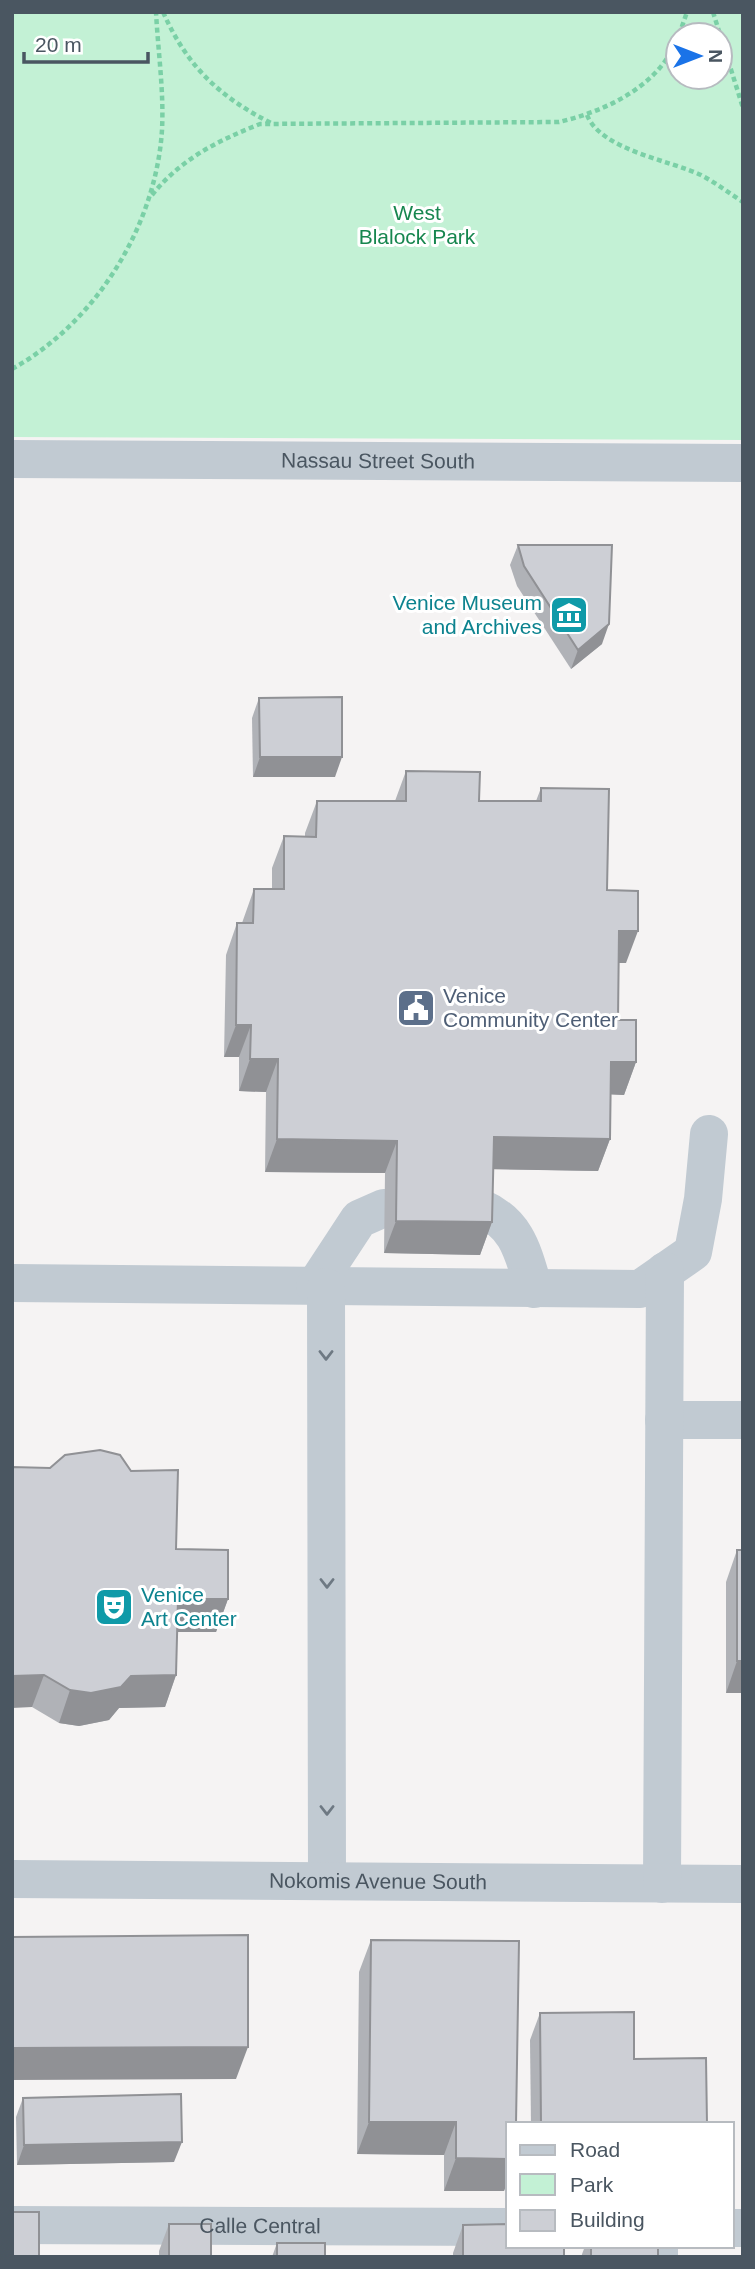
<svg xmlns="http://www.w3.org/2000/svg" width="755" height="2269" font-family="Arial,sans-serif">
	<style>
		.green { fill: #c3f1d5; fill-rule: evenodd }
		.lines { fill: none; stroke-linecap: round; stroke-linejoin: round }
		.path { stroke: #7ad0a6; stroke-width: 4.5; stroke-dasharray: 5 3.5; stroke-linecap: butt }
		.minor { stroke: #c1cad2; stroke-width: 38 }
		.wall { fill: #b0b2b7 }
		.shaded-wall { fill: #909195 }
		.building { fill: #cdcfd5; stroke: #909195; stroke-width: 2 }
		.oneway { stroke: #6e7983 }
		.labels { text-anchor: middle; stroke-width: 6; stroke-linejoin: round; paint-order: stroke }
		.park-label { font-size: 21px; fill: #17864f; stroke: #fff }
		.street-label { font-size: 21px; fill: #4a5661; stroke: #fff }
		.culture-label { font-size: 21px; fill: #0d838f; stroke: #fff; text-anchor: end }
		.service-label { font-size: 21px; fill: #4e5e75; stroke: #fff; text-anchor: start }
	</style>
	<rect width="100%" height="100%" fill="#f5f3f3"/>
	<path class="green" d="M 12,12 L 743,12 L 743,440 L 12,437 ZM 678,35 L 720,35 L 720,77 L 678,77 Z"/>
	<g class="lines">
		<g class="path">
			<path d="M 163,12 C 187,66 219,97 273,124"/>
			<path d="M 713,12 L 743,108"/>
			<path d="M 679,35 L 687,12"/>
			<path d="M 587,115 C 601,150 669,160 701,175 C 716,183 729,193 743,202"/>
			<path d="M 152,195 C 181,159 217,141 260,124 L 559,122 C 606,111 660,86 678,37"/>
			<path d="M 12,369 C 97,322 156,225 162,130 C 164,91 158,51 156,12"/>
		</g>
		<g class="minor">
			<path id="s1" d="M 12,459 L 743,463"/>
			<path d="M 481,1208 C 518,1224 523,1253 534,1289"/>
			<path d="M 12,1283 L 640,1289 L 693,1252 L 703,1199 L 709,1134"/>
			<path d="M 315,1286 L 359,1219 L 384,1208"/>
			<path d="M 326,1287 L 327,1881"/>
			<path d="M 664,1420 L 743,1420"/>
			<path id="s2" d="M 12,1879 L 743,1884"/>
			<path d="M 662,1884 L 665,1271"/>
			<path id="s3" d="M 12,2225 L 508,2227"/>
			<path d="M 732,2228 L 743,2228"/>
			<path d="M 659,2257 L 659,2246"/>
		</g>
	</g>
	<g class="wall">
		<path d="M 518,545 L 602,644 L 571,669 L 517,586 L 510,565 Z"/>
		<path d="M 259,698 L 335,777 L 253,777 L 252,718 Z"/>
		<path d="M 406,771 L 479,801 L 536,801 L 541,788 L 607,890 L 626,963 L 618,963 L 618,1020 L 636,1062 L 624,1095 L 610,1094 L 610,1139 L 598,1171 L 493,1169 L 492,1222 L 480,1255 L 384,1253 L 385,1173 L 265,1172 L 266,1092 L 239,1091 L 239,1057 L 224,1057 L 226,955 L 237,923 L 242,923 L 254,889 L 272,889 L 272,868 L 284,836 L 305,837 L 305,833 L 317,801 L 395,801 Z"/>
		<path d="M 12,1467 L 176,1549 L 228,1599 L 216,1632 L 177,1632 L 176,1675 L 165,1707 L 119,1708 L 109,1720 L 79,1726 L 59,1723 L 32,1707 Z"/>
		<path d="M 737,1550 L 743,1693 L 726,1693 L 726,1582 Z"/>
		<path d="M 371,1940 L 508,2124 L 508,2180 L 504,2191 L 444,2191 L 444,2155 L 357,2154 L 359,1972 Z"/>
		<path d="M 540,2013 L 634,2059 L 707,2124 L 531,2124 L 530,2040 Z"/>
		<path d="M 23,2098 L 174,2162 L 17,2165 L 16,2117 Z"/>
		<path d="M 169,2224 L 211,2257 L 159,2257 L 159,2251 Z"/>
		<path d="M 463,2225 L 564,2257 L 453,2257 L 453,2253 Z"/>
		<path d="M 277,2243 L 325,2257 L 272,2257 Z"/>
		<path d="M 585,2246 L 658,2246 L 658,2257 L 581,2257 Z"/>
	</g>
	<g class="shaded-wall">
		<path d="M 609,624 L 602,644 L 571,669 L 578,650 Z"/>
		<path d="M 260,757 L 342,757 L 335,777 L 253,777 Z"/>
		<path d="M 619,931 L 638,931 L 626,963 L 607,963 Z"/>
		<path d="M 236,1025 L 251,1025 L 239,1057 L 224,1057 Z"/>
		<path d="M 250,1059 L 278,1059 L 266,1092 L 239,1091 Z"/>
		<path d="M 611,1062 L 636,1062 L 624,1095 L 599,1094 Z"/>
		<path d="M 494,1137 L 610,1139 L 598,1171 L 482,1169 Z"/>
		<path d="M 277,1139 L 397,1141 L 385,1173 L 265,1172 Z"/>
		<path d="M 396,1221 L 492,1222 L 480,1255 L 384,1253 Z"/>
		<path d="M 178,1599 L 228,1599 L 216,1632 L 166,1632 Z"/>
		<path d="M 737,1661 L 743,1661 L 743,1693 L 726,1693 Z"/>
		<path d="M 44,1675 L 32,1707 L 12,1708 L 12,1676 Z"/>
		<path d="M 176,1675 L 165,1707 L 119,1708 L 109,1720 L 79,1726 L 59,1723 L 70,1690 L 131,1676 Z"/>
		<path d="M 248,2047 L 236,2079 L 12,2080 L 12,2048 Z"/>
		<path d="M 369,2122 L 456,2122 L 444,2155 L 357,2154 Z"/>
		<path d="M 182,2142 L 174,2162 L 17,2165 L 24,2145 Z"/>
		<path d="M 456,2158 L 508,2159 L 508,2180 L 504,2191 L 444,2191 Z"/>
	</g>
	<g class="building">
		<path d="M 518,545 L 612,545 L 609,624 L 578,650 L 524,566 Z"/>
		<path d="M 342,697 L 342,757 L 260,757 L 259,698 Z"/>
		<path d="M 406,771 L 480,772 L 479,801 L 541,801 L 541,788 L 609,789 L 607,890 L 638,891 L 638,931 L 619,931 L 618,1020 L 636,1020 L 636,1062 L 611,1062 L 610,1139 L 494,1137 L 492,1222 L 396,1221 L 397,1141 L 277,1139 L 278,1059 L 250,1059 L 251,1025 L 236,1025 L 237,923 L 253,923 L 254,889 L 284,889 L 284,836 L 316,837 L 317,801 L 406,801 Z"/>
		<path d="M 100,1450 L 120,1455 L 131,1471 L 178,1470 L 176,1549 L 228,1550 L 228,1599 L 178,1599 L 176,1675 L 131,1676 L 121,1687 L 91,1693 L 70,1690 L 44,1675 L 12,1676 L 12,1467 L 50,1468 L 65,1455 Z"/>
		<rect x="737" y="1550" width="6" height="111"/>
		<path d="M 248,1935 L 248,2047 L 12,2048 L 12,1937 Z"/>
		<path d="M 371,1940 L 519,1941 L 516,2124 L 508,2124 L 508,2159 L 456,2158 L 456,2122 L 369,2122 Z"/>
		<path d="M 634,2012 L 634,2059 L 706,2058 L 707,2124 L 541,2124 L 540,2013 Z"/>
		<path d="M 181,2094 L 182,2142 L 24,2145 L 23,2098 Z"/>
		<rect x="12" y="2212" width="27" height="45"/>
		<rect x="169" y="2224" width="42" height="33"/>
		<path d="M 508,2224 L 508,2246 L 564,2246 L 564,2257 L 463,2257 L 463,2225 Z"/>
		<rect x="277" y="2243" width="48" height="14"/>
		<path d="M 591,2246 L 658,2246 L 658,2257 L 585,2257 L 591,2256 Z"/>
	</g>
	<defs><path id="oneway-chevron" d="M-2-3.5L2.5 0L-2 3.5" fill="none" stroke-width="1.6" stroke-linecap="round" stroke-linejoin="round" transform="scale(1.75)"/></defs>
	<g class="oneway">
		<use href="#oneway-chevron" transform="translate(326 1355) rotate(90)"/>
		<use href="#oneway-chevron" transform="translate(327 1583) rotate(90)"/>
		<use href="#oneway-chevron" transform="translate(327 1810) rotate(90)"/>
	</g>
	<defs>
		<symbol id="museum-square" viewBox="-11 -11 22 22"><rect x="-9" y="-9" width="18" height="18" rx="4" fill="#0f9aa8" stroke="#fff"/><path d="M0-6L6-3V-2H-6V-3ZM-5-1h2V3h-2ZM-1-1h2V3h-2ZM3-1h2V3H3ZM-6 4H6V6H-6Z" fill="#fff"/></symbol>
		<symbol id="civic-square" viewBox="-11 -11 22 22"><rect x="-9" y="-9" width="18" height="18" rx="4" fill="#5c6f8a" stroke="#fff"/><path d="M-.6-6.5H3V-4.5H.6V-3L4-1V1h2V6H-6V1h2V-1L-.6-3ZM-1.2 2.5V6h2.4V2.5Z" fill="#fff"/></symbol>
		<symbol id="theatre-square" viewBox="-11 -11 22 22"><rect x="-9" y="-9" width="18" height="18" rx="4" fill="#0f9aa8" stroke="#fff"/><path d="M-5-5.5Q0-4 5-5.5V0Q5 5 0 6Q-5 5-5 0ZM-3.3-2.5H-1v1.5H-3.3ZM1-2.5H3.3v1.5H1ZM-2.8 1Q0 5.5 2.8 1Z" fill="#fff"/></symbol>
	</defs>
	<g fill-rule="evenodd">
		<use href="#museum-square" x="547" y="593" width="44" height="44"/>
		<use href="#civic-square" x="394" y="986" width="44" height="44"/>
		<use href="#theatre-square" x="92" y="1585" width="44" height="44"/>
	</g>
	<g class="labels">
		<g class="park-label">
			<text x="417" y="220">West<tspan x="417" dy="24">Blalock Park</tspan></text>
		</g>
		<g class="street-label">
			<text dy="7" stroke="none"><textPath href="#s1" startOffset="366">Nassau Street South</textPath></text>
			<text dy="7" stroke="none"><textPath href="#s2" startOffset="366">Nokomis Avenue South</textPath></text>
			<text dy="7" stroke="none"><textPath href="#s3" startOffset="248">Calle Central</textPath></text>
		</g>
		<g class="culture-label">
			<text x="542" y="610">Venice Museum<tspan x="542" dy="24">and Archives</tspan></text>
			<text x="141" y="1602" text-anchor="start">Venice<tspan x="141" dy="24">Art Center</tspan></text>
		</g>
		<g class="service-label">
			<text x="443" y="1003">Venice<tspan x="443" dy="24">Community Center</tspan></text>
		</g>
	</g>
	<rect width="755" height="2269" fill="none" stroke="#4a5661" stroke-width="28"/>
	<rect x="506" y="2122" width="228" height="126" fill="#ffffff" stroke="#b7bbc0" stroke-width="2"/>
	<rect x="520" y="2145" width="35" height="10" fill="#c1cad2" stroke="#b7bbc0" stroke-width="2"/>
	<text x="570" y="2157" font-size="21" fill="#4a5661">Road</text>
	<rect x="520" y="2174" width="35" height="21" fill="#c3f1d5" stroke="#b7bbc0" stroke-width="2"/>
	<text x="570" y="2192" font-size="21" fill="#4a5661">Park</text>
	<rect x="520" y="2210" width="35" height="21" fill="#cdcfd5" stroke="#b7bbc0" stroke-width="2"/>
	<text x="570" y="2227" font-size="21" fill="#4a5661">Building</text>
	<g transform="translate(699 56) rotate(90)"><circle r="33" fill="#ffffff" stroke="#b7bbc0" stroke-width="2"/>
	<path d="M0-5L12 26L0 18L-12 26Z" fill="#1a73e8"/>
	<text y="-10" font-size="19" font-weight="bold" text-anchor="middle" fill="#4a5661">N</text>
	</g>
	<path d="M24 52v10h124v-10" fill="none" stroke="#4a5661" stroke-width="3.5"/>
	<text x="35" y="52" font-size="21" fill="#4a5661" stroke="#ffffff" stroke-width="5" paint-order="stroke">20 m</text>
</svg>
